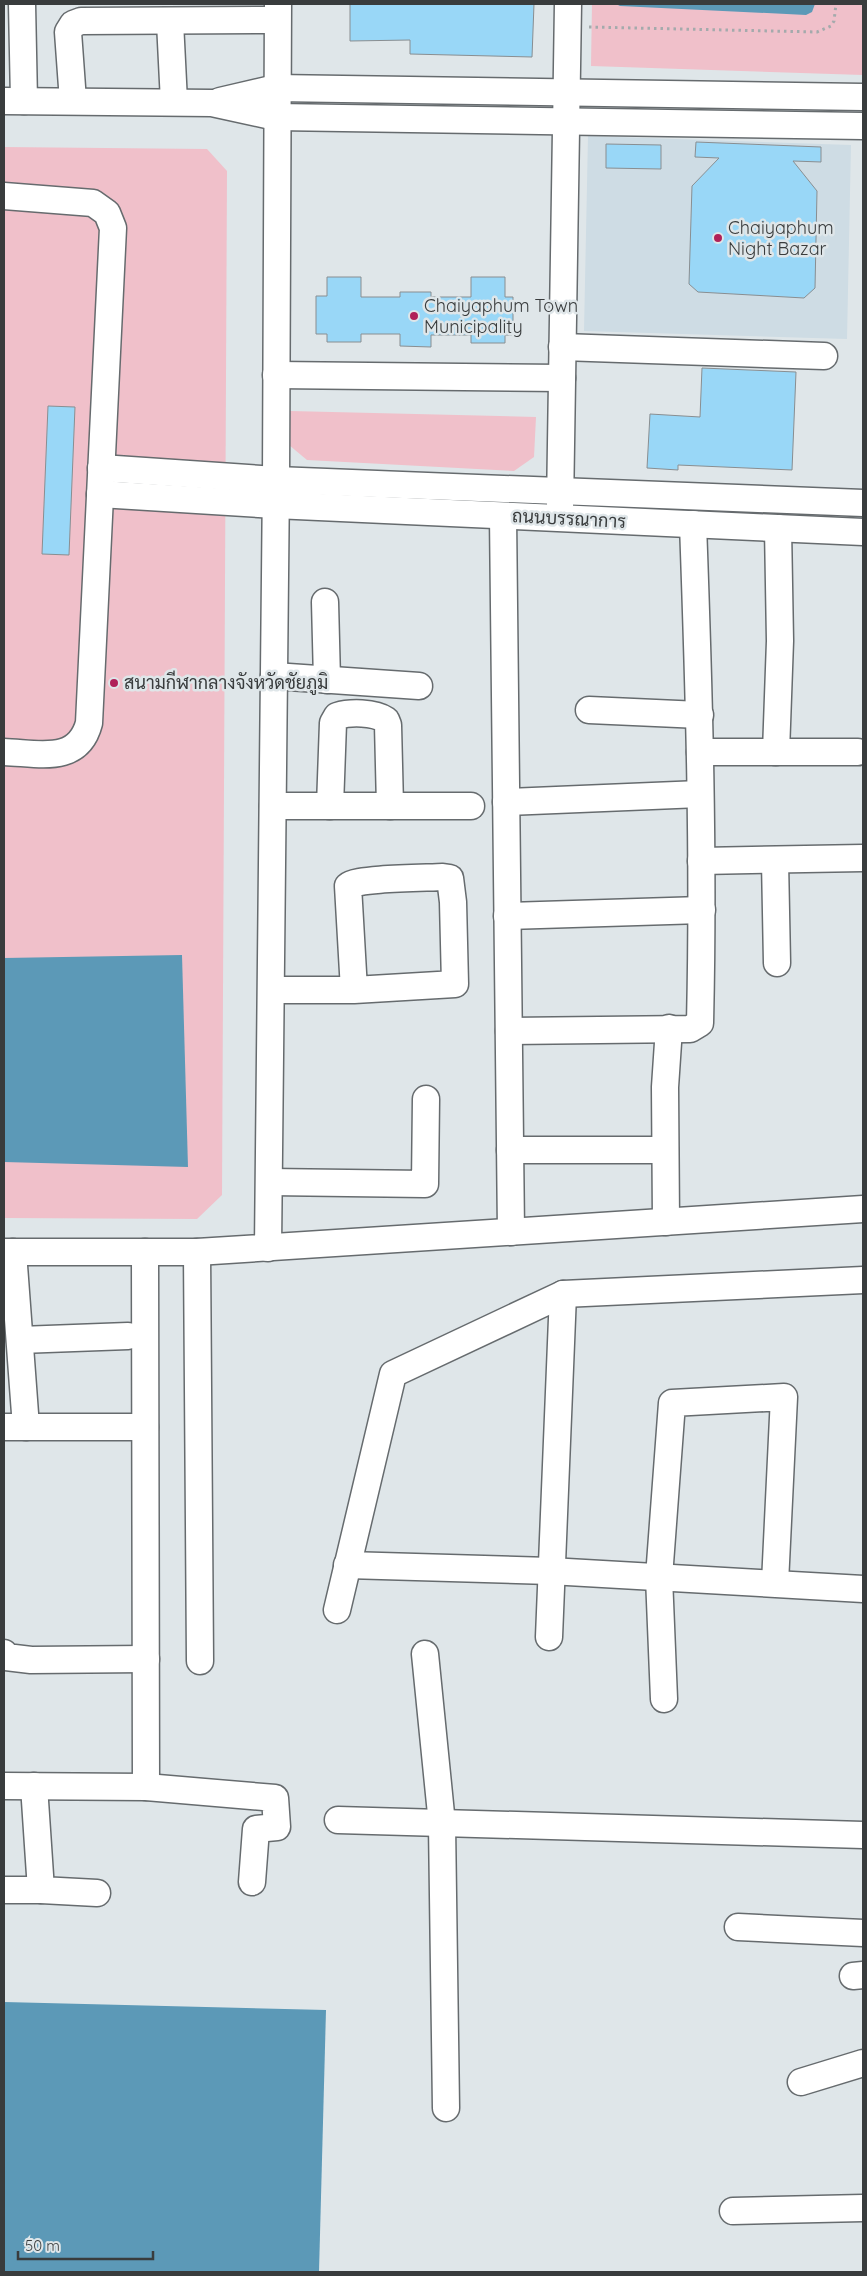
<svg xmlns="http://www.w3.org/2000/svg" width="867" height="2276" font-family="Quicksand,Sarabun,sans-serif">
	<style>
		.built { fill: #cedce4 }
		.green { fill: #f0c0ca }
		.water { fill: #5c99b7 }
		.building { fill: #99d7f7; stroke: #898e91 }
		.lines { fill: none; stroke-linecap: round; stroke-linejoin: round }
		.minor-casing { stroke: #666b6e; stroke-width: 29 }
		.path { stroke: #a4aaac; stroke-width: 3; stroke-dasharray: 2.5 4; stroke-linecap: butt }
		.minor { stroke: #fff; stroke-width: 26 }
		.poi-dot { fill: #b02159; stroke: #dfe6e9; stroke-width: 2 }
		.labels { text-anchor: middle; stroke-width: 5; stroke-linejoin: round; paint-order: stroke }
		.poi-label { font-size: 18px; fill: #393c3d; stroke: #dfe6e9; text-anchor: start }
		.street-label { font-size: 18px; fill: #393c3d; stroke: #dfe6e9 }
	</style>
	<rect width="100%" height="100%" fill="#dfe6e9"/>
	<path class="built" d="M 588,136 L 851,145 L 847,339 L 584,331 Z"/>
	<g class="green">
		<path d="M 592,4 L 863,4 L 863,75 L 591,66 Z"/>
		<path d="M 4,147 L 207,149 L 227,171 L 222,1195 L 197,1219 L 4,1218 Z"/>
		<path d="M 290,411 L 536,417 L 534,457 L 514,471 L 307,460 L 289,445 Z"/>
	</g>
	<g class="water">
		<path d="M 616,4 L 815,4 L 812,12 L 806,15 L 620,6 Z"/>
		<path d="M 182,955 L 188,1167 L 4,1162 L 4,958 Z"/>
		<path d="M 4,2002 L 326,2010 L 319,2272 L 4,2272 Z"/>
	</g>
	<g class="building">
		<path d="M 350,4 L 534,4 L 532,57 L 410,54 L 410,40 L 350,41 Z"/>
		<path d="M 696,142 L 821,147 L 821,162 L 793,161 L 817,191 L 815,288 L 804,298 L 698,292 L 689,284 L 692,186 L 719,158 L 695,157 Z"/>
		<path d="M 606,144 L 661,145 L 661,169 L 606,168 Z"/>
		<path d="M 327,277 L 361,277 L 361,297 L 400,297 L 400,292 L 431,292 L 431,297 L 471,297 L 471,277 L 505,277 L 505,297 L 513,297 L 513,335 L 505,335 L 505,343 L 471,343 L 471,335 L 431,335 L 431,347 L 400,346 L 400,334 L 361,334 L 361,342 L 327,342 L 327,334 L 316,334 L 316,296 L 327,296 Z"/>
		<path d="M 702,368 L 796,372 L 792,470 L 678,465 L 678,470 L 647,468 L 650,414 L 700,417 Z"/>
		<path d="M 48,406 L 75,407 L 69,555 L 42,554 Z"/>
	</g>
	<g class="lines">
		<defs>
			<g id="minor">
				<path d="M 22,4 L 24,101"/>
				<path d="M 170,22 L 174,102"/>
				<path d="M 4,101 L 212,103 L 276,117 L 863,126"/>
				<path d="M 73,101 L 68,32 L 73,24 L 81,21 L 277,20"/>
				<path d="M 220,101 L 276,88 L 863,97"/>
				<path d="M 4,196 L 93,203 L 107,213 L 113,228 L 89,723 C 78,765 38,753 4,752"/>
				<path d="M 562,347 L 824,356"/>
				<path d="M 276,375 L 562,378"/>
				<path d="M 101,468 L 276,480 L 863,503"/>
				<path d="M 100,494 L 275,505 L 863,532"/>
				<path d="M 560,507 L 568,4"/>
				<path d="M 503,516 L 511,1232"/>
				<path d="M 325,602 L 327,680"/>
				<path d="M 274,676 L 419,686"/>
				<path d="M 589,710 L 700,715"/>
				<path d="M 700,752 L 858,752"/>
				<path d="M 776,752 L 780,641 L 778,528"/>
				<path d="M 506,802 L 700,794"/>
				<path d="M 273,806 L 471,806"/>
				<path d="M 330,806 L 333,723 L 337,716 C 350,712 374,712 386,720 L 388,725 L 390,806"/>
				<path d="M 701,861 L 863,858"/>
				<path d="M 775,861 L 777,963"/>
				<path d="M 507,916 L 702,910"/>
				<path d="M 272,990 L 354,990 L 455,984 L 453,902 L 450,878 L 443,877 C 427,878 356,878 348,886 L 354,990"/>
				<path d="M 509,1031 L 690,1029 L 700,1023 C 704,856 699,690 693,524"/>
				<path d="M 510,1150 L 665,1150"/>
				<path d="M 270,1182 L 425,1184 L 426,1099"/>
				<path d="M 666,1222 L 665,1087 L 669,1028"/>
				<path d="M 268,1248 L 276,480 L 278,4"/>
				<path d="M 4,1252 L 197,1252 L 863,1209"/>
				<path d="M 13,1252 L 26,1427"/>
				<path d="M 145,1252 L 146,1787"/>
				<path d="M 197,1252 L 200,1661"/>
				<path d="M 20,1340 L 128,1336"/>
				<path d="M 4,1427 L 145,1427"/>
				<path d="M 347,1565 L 550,1571 L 863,1589"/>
				<path d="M 337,1610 L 393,1374 L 563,1294 L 863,1280"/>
				<path d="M 549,1637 L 563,1294"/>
				<path d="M 4,1653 L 6,1657 L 31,1660 L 146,1659"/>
				<path d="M 425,1654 L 442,1824 L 446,2108"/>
				<path d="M 664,1699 L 659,1577 L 672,1403 L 784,1397 L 775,1583"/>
				<path d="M 4,1786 L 146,1787 L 275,1798 L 277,1827 L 256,1829 L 252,1882"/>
				<path d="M 34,1786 L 41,1890 L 97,1893"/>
				<path d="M 338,1820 L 863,1835"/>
				<path d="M 4,1890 L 41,1890"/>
				<path d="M 738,1927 L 863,1933"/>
				<path d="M 853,1976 L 863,1975"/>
				<path d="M 801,2082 L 863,2063"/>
				<path d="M 733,2211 L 863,2208"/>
			</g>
		</defs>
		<use href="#minor" class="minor-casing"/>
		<path class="path" d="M 589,27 L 817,32 L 831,26 L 834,21 L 836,4"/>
		<use href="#minor" class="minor"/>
	</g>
	<g class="poi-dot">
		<circle cx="718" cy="238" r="5"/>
		<circle cx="414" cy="316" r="5"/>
		<circle cx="114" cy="683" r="5"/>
	</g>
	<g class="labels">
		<g class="poi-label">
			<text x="728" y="234">Chaiyaphum<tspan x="728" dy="21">Night Bazar</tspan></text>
			<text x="424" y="312">Chaiyaphum Town<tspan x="424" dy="21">Municipality</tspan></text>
			<text x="124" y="689">สนามกีฬากลางจังหวัดชัยภูมิ</text>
		</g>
		<g class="street-label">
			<text transform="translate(569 519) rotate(3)" y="6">ถนนบรรณาการ</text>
		</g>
	</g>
	<rect width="867" height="2276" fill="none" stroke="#393c3d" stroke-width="10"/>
	<path d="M18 2251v8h135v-8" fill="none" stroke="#393c3d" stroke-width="2.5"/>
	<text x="25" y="2251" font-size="15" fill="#393c3d" stroke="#dfe6e9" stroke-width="4" paint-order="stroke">50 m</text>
</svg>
